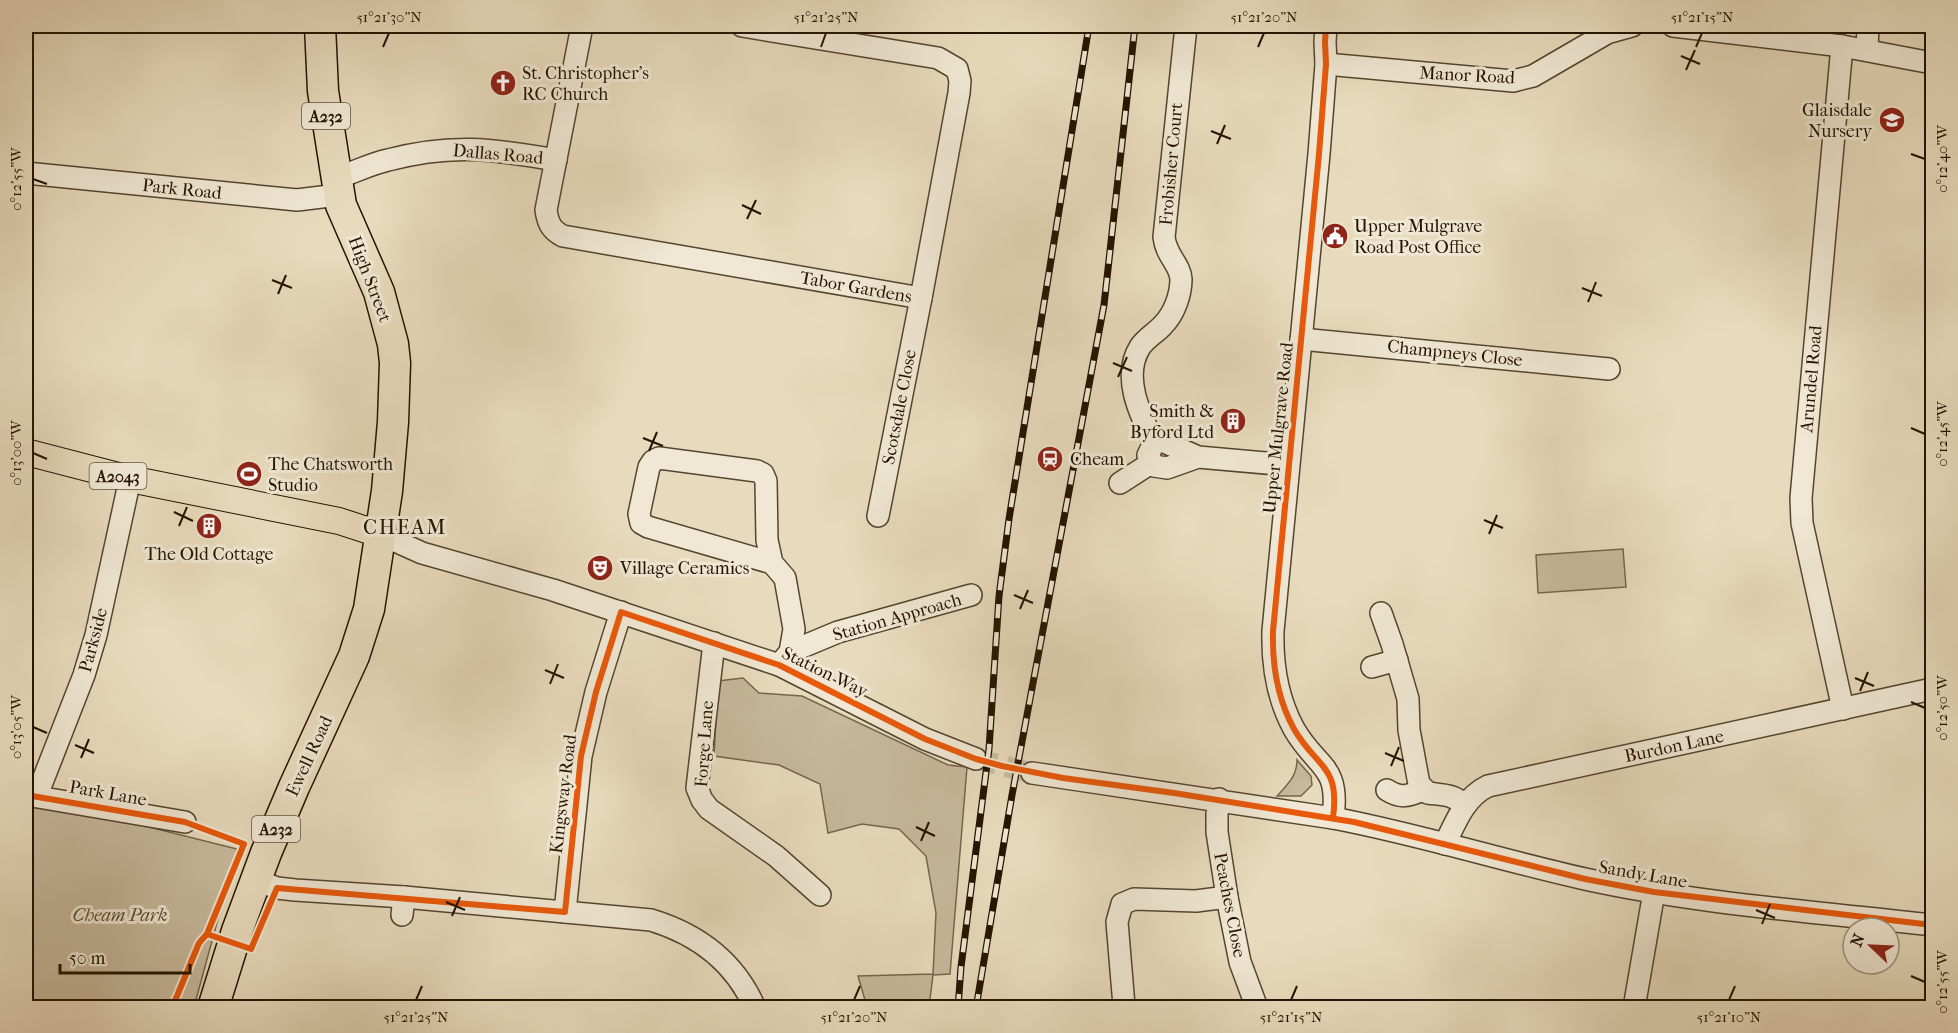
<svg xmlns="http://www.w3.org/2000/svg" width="1958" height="1033" font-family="'IM FELL French Canon',serif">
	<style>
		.green { fill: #c7b99d; stroke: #75664e; stroke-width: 1.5 }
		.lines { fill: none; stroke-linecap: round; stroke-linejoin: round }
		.minor-tunnel { stroke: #cabda1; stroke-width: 21; stroke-dasharray: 21 10; stroke-linecap: butt }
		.minor-casing { stroke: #54452f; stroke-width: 24 }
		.major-casing { stroke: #231300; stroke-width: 28 }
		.highway-casing { stroke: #231300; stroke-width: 33 }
		.minor { stroke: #f0e8d4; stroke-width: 21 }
		.major { stroke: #e8dbbd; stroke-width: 26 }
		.highway { stroke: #e8dbbd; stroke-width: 30 }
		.rail-casing { stroke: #231300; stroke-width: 7 }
		.rail { stroke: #f0e8d4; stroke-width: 4.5; stroke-dasharray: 14; stroke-linecap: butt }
		.cycleway-casing { stroke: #f0e8d4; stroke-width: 10 }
		.cycleway { stroke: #e8590c; stroke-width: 6 }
		.ticks { fill: none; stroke: #231300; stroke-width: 2 }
		.labels { text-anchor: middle; stroke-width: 6; stroke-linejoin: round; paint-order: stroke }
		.shield { fill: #f0e8d4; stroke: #605340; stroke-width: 1.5 }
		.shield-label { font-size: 16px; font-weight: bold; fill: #231300 }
		.poi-label { font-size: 18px; fill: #231300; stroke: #f0e8d4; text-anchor: start }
		.street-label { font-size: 18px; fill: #231300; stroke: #f0e8d4 }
		.park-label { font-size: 18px; font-style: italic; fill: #5c4d37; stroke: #f0e8d4 }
		.quarter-label { font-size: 21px; letter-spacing: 1.5px; fill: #231300; stroke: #f0e8d4 }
		.neatline { fill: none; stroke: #231300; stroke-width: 2 }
		.ticks-label { font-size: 15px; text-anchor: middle; fill: #231300 }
	</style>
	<rect width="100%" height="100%" fill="#e8dbbd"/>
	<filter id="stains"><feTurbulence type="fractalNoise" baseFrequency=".00333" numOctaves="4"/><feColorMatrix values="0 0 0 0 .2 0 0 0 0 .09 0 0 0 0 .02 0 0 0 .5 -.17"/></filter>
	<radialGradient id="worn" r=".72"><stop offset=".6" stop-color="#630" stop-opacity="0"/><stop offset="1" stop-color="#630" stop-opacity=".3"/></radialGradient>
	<g class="green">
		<path d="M 1623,549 L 1626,587 L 1538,593 L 1536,555 Z"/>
		<path d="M 743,678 L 759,693 L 802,696 L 948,765 L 967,767 L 950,974 L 933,975 L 929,1007 L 867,1007 L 858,976 L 933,974 L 936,913 L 926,856 L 899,829 L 862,824 L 828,833 L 820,784 L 779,765 L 714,756 L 718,681 Z"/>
		<path d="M 1297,760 L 1311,776 L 1312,785 L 1301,796 L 1277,796 C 1288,784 1297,776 1297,760 Z"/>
		<path d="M 26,806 L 89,812 L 237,849 L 194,1007 L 26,1007 Z"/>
	</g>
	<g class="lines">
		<path class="minor-tunnel" d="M 976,759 L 1032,773"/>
		<defs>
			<g id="minor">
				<path d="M 582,26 L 546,210 C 548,223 551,230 563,236 L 921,298 L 959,93 L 960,81 L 957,69 L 938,58 L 742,26"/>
				<path d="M 1326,26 L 1325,42 L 1326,64 L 1319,154 L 1273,631 C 1272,666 1277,698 1294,729 C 1317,769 1340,764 1333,818"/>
				<path d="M 1673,26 L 1842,46 L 1932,63"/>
				<path d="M 1842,46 L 1801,498 L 1802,523 L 1843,709"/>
				<path d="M 1867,50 L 1868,26"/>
				<path d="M 1326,64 L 1513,81 L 1533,76 L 1607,33 L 1632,26"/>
				<path d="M 26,173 L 297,200 L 338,195"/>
				<path d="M 336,178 C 353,173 370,164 388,160 C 452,143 492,149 556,160"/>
				<path d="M 1301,339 L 1609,369"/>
				<path d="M 1154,443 C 1141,416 1121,377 1140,347 C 1146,338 1156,333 1163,325 C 1174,314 1181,295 1181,279 C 1180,264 1166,256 1164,237 L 1186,26"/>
				<path d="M 1198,457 L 1162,441 L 1154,443 L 1148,455 L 1154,466 L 1167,468 L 1198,457 L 1288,465"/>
				<path d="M 1120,483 L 1151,463"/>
				<path d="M 878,516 L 921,298"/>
				<path d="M 382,535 L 422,553 L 553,590 L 779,665 L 925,739 L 976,759"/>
				<path d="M 772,563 L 648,527 L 641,523 L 639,514 L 649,467 L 653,461 L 659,458 L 757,471 L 763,474 L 766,481 L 767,540 L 772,563 L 785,578 L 794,629 L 790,652 L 779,665"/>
				<path d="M 1381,613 L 1392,644 L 1408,699 L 1409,730 L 1419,784 L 1428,793 C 1443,795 1453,794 1465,805"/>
				<path d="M 714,643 L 697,788 L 702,800 L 709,809 L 776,856 L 820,895"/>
				<path d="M 790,652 L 838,632 L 971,595"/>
				<path d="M 1372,667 L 1397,660"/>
				<path d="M 1032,773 L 1333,818 C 1418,834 1500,860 1585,879 C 1699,904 1817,912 1932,925"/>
				<path d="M 1387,790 C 1401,799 1408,796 1423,790"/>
				<path d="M 26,795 L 185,822"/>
				<path d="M 38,796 L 41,785 L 84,675 L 96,635 L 130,479"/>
				<path d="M 1219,799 L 1217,814 L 1217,832 L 1227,897 L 1240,962 L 1257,1008"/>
				<path d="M 1445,844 C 1456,821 1465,797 1488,786 L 1932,689"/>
				<path d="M 256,880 L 277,888 L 295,890 L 404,897 L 651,920 C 697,934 735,962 755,1008"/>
				<path d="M 565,912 L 581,756 L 596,692 L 621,612"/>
				<path d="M 402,915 L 404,897"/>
				<path d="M 1124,1006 L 1117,922 L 1122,904 L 1134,899 L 1196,901 L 1227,897"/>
				<path d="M 1634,1008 L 1654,892"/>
			</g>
			<path id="major" d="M 26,452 L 130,479 L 339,521 L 382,535"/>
			<path id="highway" d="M 213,1008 L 237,931 L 266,853 L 294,787 L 354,656 L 369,609 L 387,491 L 393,422 L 395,363 L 393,344 L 379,292 L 341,205 L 323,91 L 320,26"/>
		</defs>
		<use href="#minor" class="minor-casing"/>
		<use href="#major" class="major-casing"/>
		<use href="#highway" class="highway-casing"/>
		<use href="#minor" class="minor"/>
		<use href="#major" class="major"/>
		<use href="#highway" class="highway"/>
		<defs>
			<g id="rail">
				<path d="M 958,1008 L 961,967 L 989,749 L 999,596 L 1009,519 L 1089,26"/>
				<path d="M 976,1008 L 1012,795 L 1104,305 L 1135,26"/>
			</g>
		</defs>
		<use href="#rail" class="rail-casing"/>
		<use href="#rail" class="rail"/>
		<defs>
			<g id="cycleway">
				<path d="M 1326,26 L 1325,42 L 1326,64 L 1319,154 L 1273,631 C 1272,666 1277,698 1294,729 C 1317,769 1340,764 1333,818"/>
				<path d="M 26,795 L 185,822 L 244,844 L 207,934 L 199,943 L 172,1008"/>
				<path d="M 207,934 L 251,949 L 277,888 L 565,912 L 581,756 L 596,692 L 621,612 L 779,665 L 925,739 L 976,759 L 1002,766 L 1063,778 L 1174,793 L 1354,822 L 1585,879 L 1654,892 L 1932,925"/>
			</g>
		</defs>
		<use href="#cycleway" class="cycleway-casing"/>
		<use href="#cycleway" class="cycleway"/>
	</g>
	<path class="ticks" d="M 383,47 L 389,33M 821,47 L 826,33M 1258,47 L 1264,33M 1696,47 L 1702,33M 1681,56 L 1700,64M 1686,70 L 1695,50M 1211,131 L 1231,139M 1217,144 L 1225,125M 1911,154 L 1925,159M 33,179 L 47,184M 742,205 L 761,214M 747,219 L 756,200M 272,280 L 292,288M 1582,288 L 1602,296M 278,294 L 286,275M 1588,302 L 1596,282M 1113,363 L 1132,371M 1118,377 L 1127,357M 1911,428 L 1925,434M 643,438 L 663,446M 649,451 L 657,432M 33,453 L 47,459M 174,512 L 193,521M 1484,520 L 1503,528M 179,526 L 187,507M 1489,534 L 1497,515M 1014,595 L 1033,603M 1020,609 L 1028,590M 545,670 L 564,678M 1855,678 L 1874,686M 550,684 L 558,664M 1860,691 L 1868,672M 1911,702 L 1925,708M 33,727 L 47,733M 75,745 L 94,753M 1385,753 L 1404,761M 81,758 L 89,739M 1391,766 L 1399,747M 916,827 L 935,836M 921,841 L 929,822M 446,902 L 465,910M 1756,910 L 1775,918M 452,916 L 460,897M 1762,924 L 1770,904M 1911,976 L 1925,982M 416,1000 L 422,986M 854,1000 L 860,986M 1291,1000 L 1297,986M 1729,1000 L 1735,986"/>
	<defs>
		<symbol id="church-disc" viewBox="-11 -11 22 22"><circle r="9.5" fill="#8f2418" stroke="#f0e8d4"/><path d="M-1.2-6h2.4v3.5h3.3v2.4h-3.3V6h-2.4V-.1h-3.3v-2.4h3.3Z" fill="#fff"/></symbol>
		<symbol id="school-disc" viewBox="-11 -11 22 22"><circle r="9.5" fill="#8f2418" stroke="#f0e8d4"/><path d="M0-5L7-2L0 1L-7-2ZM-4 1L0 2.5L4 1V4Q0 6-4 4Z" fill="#fff"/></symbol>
		<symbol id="civic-disc" viewBox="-11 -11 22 22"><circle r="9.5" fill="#8f2418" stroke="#f0e8d4"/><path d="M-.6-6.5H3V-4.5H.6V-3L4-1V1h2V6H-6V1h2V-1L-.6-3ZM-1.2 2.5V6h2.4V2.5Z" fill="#fff"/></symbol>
		<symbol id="building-disc" viewBox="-11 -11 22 22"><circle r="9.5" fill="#8f2418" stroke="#f0e8d4"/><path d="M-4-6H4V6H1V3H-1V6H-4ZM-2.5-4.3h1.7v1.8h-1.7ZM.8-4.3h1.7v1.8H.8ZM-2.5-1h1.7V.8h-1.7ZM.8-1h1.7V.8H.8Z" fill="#fff"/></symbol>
		<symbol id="station-disc" viewBox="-11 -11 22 22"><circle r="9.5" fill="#8f2418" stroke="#f0e8d4"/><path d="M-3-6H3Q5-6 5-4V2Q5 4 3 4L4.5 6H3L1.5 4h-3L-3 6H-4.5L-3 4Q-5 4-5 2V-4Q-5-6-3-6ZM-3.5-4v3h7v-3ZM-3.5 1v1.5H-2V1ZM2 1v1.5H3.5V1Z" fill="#fff"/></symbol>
		<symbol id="stadium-disc" viewBox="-11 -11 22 22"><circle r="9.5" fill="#8f2418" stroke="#f0e8d4"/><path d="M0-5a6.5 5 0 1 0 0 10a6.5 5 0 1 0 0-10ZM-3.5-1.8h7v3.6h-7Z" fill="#fff"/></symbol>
		<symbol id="theatre-disc" viewBox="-11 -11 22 22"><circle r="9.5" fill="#8f2418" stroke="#f0e8d4"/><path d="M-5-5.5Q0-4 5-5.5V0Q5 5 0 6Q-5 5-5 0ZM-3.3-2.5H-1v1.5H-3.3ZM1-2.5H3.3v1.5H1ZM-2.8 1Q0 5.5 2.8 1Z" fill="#fff"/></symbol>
	</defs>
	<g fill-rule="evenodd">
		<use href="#church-disc" x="488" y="68" width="30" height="30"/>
		<use href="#school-disc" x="1877" y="105" width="30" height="30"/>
		<use href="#civic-disc" x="1320" y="221" width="30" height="30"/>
		<use href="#building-disc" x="1218" y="406" width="30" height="30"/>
		<use href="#station-disc" x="1035" y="444" width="30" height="30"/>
		<use href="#stadium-disc" x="234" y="459" width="30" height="30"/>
		<use href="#building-disc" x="194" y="511" width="30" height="30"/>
		<use href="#theatre-disc" x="585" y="553" width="30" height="30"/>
	</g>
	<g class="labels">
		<g class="shield">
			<rect x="302" y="103" width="48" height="26" rx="4.5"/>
			<rect x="89.5" y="463" width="57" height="26" rx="4.5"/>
			<rect x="252" y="816" width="48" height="26" rx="4.5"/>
		</g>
		<g class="shield-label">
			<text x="326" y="122">A232</text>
			<text x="118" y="482">A2043</text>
			<text x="276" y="835">A232</text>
		</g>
		<g class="poi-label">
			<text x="522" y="79">St. Christopher's<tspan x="522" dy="21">RC Church</tspan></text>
			<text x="1872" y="116" text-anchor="end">Glaisdale<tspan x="1872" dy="21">Nursery</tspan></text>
			<text x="1354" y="232">Upper Mulgrave<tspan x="1354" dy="21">Road Post Office</tspan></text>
			<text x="1214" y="417" text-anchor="end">Smith &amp;<tspan x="1214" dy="21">Byford Ltd</tspan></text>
			<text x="1070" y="465">Cheam</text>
			<text x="268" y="470">The Chatsworth<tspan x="268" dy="21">Studio</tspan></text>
			<text x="209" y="560" text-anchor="middle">The Old Cottage</text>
			<text x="620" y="574">Village Ceramics</text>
		</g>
		<g class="street-label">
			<text transform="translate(1467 75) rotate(3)" y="6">Manor Road</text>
			<text transform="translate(498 154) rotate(5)" y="6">Dallas Road</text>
			<text transform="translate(1171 164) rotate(-85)" y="6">Frobisher Court</text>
			<text transform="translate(182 189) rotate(6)" y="6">Park Road</text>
			<text transform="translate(370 279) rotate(69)" y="6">High Street</text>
			<text transform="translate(856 287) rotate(10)" y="6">Tabor Gardens</text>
			<text transform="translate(1455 353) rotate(6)" y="6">Champneys Close</text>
			<text transform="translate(1811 379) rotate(-85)" y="6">Arundel Road</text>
			<text transform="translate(899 407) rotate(-79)" y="6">Scotsdale Close</text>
			<text transform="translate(1278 428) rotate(-84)" y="6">Upper Mulgrave Road</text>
			<text transform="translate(897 617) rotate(-16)" y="6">Station Approach</text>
			<text transform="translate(93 640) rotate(-75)" y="6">Parkside</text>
			<text transform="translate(825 672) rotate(26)" y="6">Station Way</text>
			<text transform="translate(704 744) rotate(-86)" y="6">Forge Lane</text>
			<text transform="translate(1674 746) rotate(-12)" y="6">Burdon Lane</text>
			<text transform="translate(309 756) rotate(-65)" y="6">Ewell Road</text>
			<text transform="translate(108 793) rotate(10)" y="6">Park Lane</text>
			<text transform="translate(563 794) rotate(-83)" y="6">Kingsway Road</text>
			<text transform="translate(1643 874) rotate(10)" y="6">Sandy Lane</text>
			<text transform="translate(1230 905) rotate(79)" y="6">Peaches Close</text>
		</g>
		<g class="park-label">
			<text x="120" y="921">Cheam Park</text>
		</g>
		<g class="quarter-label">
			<text x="405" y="534">CHEAM</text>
		</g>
	</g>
	<rect width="1958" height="1033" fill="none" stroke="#e8dbbd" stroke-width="66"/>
	<g transform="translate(1871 946) rotate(293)"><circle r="28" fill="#f0e8d4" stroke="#9e937f" stroke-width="1.5"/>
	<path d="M0-4.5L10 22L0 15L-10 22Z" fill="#8f2418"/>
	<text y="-9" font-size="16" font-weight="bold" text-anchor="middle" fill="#231300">N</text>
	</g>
	<path d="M60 964v9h130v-9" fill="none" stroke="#231300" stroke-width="3"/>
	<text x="69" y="964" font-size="18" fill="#231300" stroke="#f0e8d4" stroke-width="4.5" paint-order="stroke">50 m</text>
	<rect x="33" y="33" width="1892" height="967" class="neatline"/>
	<g class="ticks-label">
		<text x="389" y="22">51°21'30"N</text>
		<text x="826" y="22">51°21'25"N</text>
		<text x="1264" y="22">51°21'20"N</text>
		<text x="1702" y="22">51°21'15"N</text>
		<text transform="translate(1942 159) rotate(-90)" y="5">0°12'40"W</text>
		<text transform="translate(16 179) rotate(-90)" y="5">0°12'55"W</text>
		<text transform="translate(1942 434) rotate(-90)" y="5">0°12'45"W</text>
		<text transform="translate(16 453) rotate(-90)" y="5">0°13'00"W</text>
		<text transform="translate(1942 708) rotate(-90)" y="5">0°12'50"W</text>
		<text transform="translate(16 727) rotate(-90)" y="5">0°13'05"W</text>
		<text transform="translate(1942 982) rotate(-90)" y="5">0°12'55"W</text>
		<text x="416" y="1022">51°21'25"N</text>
		<text x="854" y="1022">51°21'20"N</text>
		<text x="1291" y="1022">51°21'15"N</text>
		<text x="1729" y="1022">51°21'10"N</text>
	</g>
	<rect width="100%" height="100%" filter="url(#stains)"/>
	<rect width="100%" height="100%" fill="url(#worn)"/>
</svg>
